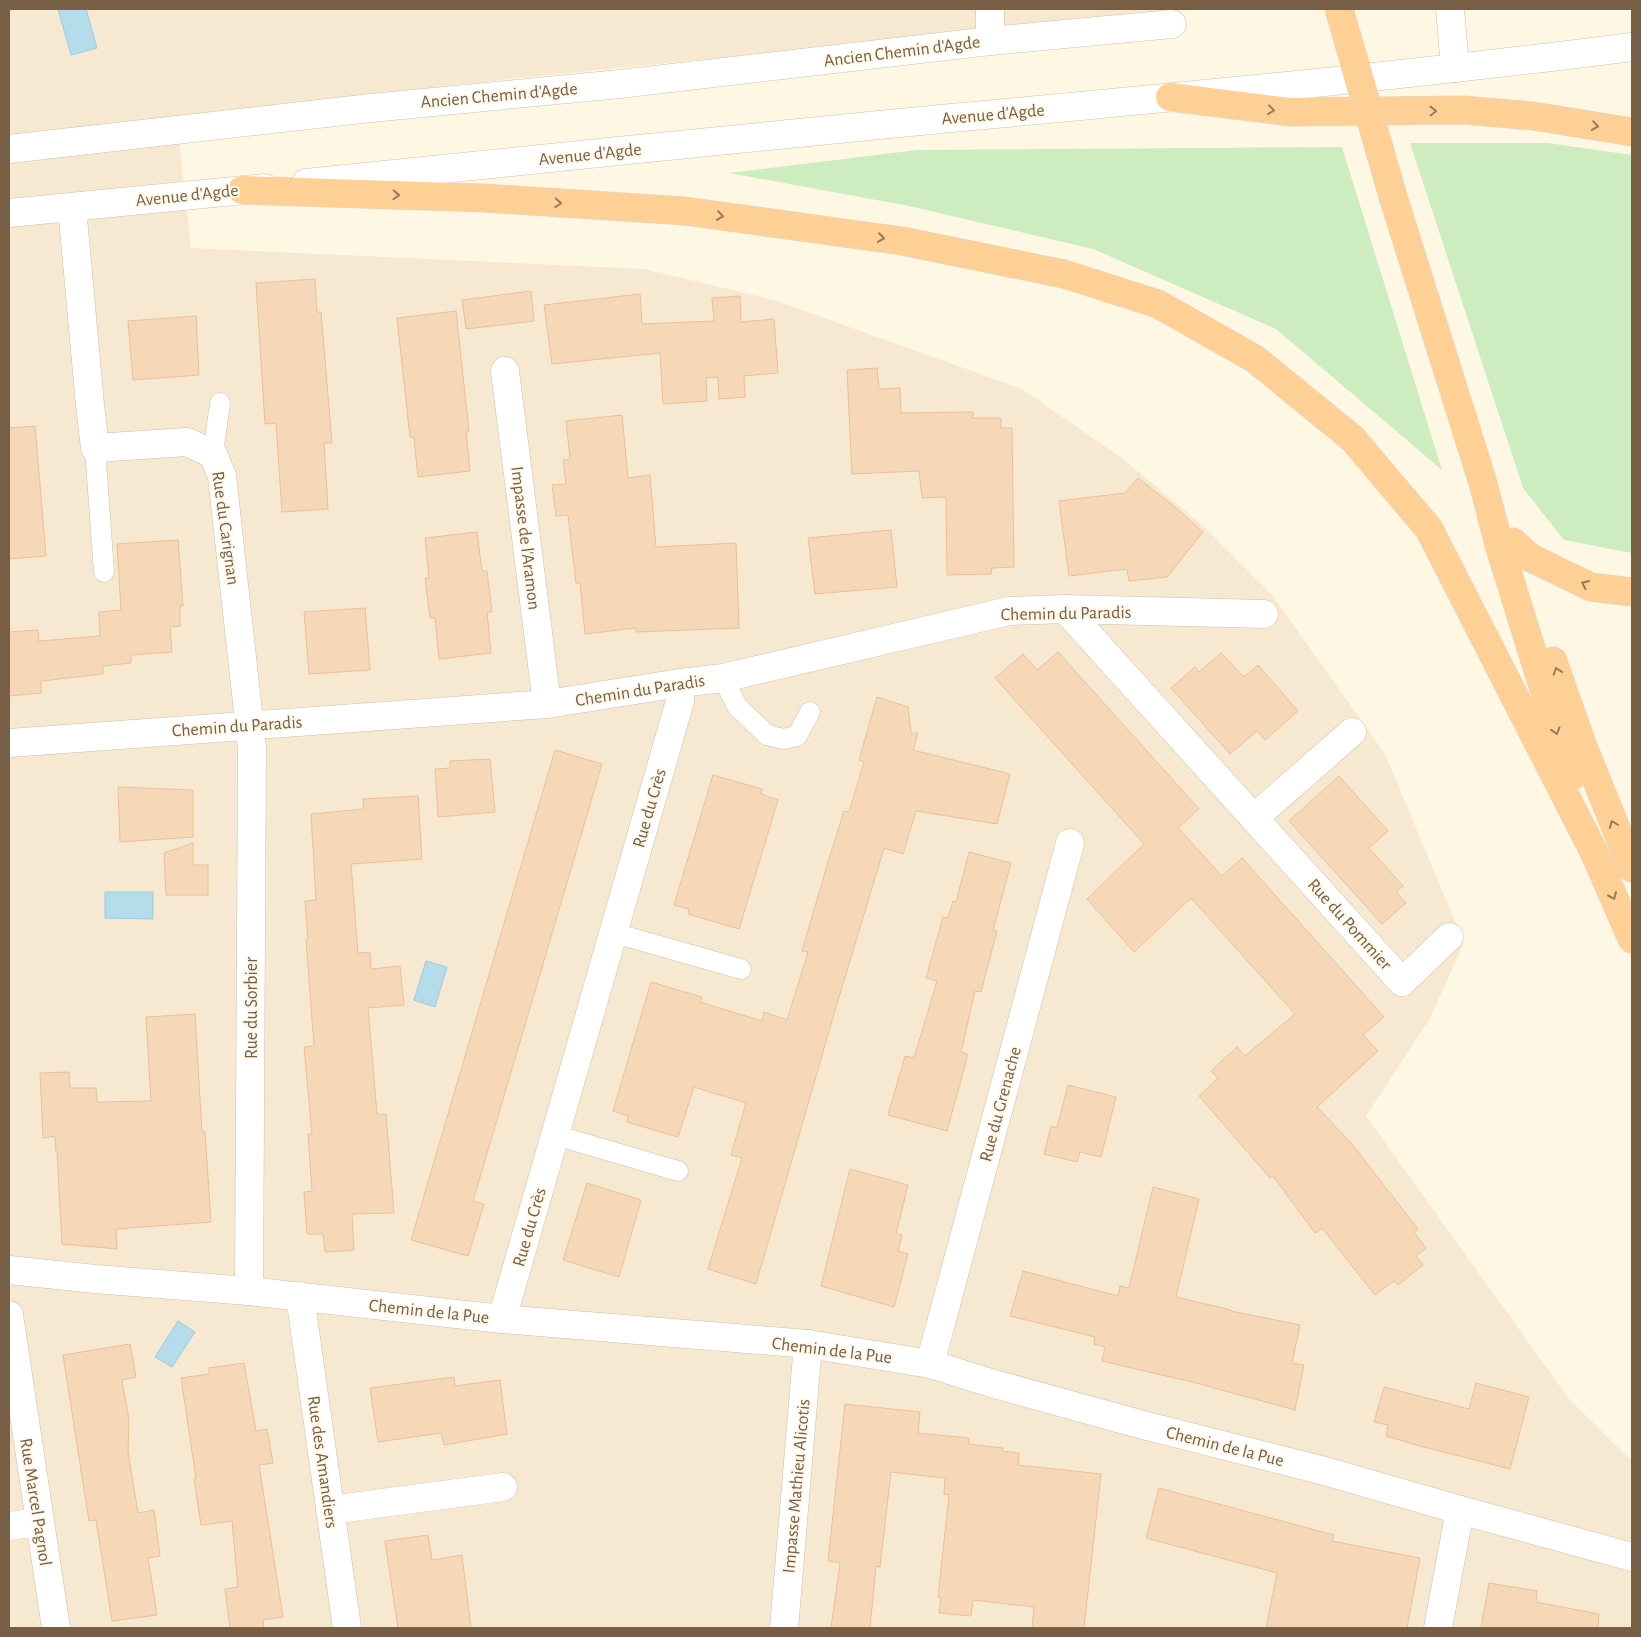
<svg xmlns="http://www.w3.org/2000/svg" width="1641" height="1637" font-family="'Alegreya Sans',sans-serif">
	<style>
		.residential { fill: #f7e9d1 }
		.green { fill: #cdedc0 }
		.water { fill: #b5dcea; stroke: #9bcbdd }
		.building { fill: #f6d8b8; stroke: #eac097 }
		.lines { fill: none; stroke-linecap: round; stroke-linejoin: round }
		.service-casing { stroke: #d1bfa8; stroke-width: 21 }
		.minor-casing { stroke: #d1bfa8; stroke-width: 29 }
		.secondary-casing { stroke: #d4c0a5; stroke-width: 29 }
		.trunk-casing { stroke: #dfd8d3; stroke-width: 29 }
		.service { stroke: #fff; stroke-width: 20 }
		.minor { stroke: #fff; stroke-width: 28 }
		.secondary { stroke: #fff; stroke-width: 28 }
		.trunk { stroke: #fed096; stroke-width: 28 }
		.trunk-bridge-casing { stroke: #dfd8d3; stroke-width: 29; stroke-linecap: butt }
		.trunk-bridge { stroke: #fed096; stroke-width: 28 }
		.oneway { stroke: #9a7a5a }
		.labels { text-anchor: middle; stroke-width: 4; stroke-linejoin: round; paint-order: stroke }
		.street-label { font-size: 18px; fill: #795e46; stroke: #fff9eb }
	</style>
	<rect width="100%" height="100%" fill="#fef7e3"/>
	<path class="residential" d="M 9,9 L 1200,9 L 500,80 L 176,116 L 191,248 L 644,269 L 774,300 L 1022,389 L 1119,456 L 1200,523 L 1273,596 L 1385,754 L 1464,943 L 1430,1018 L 1366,1116 L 1569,1399 L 1632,1461 L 1632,1628 L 9,1628 Z"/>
	<g class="green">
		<path d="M 1410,143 L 1548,143 L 1632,155 L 1632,553 L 1564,540 L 1523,488 Z"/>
		<path d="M 1342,147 L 1442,470 L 1276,329 L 1093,249 L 909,206 L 729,173 L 917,150 Z"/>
	</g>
	<g class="water">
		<path d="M 58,9 L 86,9 L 97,48 L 71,55 Z"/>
		<path d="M 105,892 L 153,892 L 153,919 L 105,918 Z"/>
		<path d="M 426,961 L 447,967 L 435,1007 L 414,1000 Z"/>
		<path d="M 178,1321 L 195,1332 L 172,1367 L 155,1357 Z"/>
	</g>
	<g class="building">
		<path d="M 315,279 L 317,312 L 321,312 L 332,443 L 324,443 L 328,509 L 282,512 L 276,423 L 265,424 L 256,283 Z"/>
		<path d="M 531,291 L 534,321 L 466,329 L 462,300 Z"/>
		<path d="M 640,294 L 642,324 L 714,321 L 712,298 L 740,296 L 741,322 L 774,319 L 778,373 L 744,376 L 745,397 L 719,399 L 718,377 L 706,378 L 707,401 L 663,404 L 660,353 L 552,364 L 544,305 Z"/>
		<path d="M 456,311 L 469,431 L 466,431 L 470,471 L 418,477 L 414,438 L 410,437 L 397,318 Z"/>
		<path d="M 196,316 L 199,375 L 133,380 L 128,321 Z"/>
		<path d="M 877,368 L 879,389 L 900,388 L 901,413 L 973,412 L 973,418 L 1001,418 L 1001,428 L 1012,428 L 1014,567 L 992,568 L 991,574 L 947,575 L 946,497 L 922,498 L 919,471 L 852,474 L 847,370 Z"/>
		<path d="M 622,415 L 628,478 L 650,475 L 656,547 L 736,543 L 739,628 L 636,632 L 635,628 L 585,634 L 580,583 L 576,583 L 568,515 L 556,516 L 552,485 L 566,484 L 563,460 L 570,459 L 566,421 Z"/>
		<path d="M 35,426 L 46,556 L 9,559 L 9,428 Z"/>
		<path d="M 1138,478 L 1175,507 L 1203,532 L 1167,577 L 1129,581 L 1127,569 L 1069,576 L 1059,501 L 1125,493 Z"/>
		<path d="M 891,530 L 897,587 L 815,594 L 808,538 Z"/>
		<path d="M 477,532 L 482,571 L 487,571 L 492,612 L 487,612 L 491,653 L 439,659 L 435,618 L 430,618 L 425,578 L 429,578 L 425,538 Z"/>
		<path d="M 178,540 L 183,606 L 180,606 L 180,626 L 170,627 L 172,652 L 131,655 L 131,663 L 103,666 L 103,674 L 41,681 L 41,693 L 9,696 L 9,632 L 38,630 L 39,641 L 100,636 L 99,612 L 121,610 L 117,544 Z"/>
		<path d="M 365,608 L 370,670 L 309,674 L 304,612 Z"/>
		<path d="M 1058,652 L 1199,809 L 1178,828 L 1222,876 L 1242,858 L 1384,1017 L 1363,1035 L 1378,1051 L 1317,1107 L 1351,1143 L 1418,1229 L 1414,1232 L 1426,1248 L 1416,1256 L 1423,1265 L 1398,1285 L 1394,1281 L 1375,1295 L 1322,1228 L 1315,1233 L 1273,1176 L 1270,1178 L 1199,1096 L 1218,1078 L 1211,1071 L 1237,1047 L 1245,1056 L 1295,1014 L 1191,898 L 1134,952 L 1087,899 L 1144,844 L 995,678 L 1023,654 L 1037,670 Z"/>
		<path d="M 1221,653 L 1244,677 L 1258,665 L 1298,711 L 1265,740 L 1257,731 L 1230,754 L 1171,688 L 1195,667 L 1199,672 Z"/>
		<path d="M 877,697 L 908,707 L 911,733 L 918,733 L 913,750 L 1010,774 L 997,824 L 916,811 L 903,854 L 884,848 L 836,1007 L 756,1284 L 708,1269 L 742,1158 L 731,1155 L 746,1103 L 694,1087 L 678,1137 L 627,1122 L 628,1116 L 613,1111 L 651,982 L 702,997 L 700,1002 L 762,1021 L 764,1012 L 787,1020 L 808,952 L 802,951 L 828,862 L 844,811 L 849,812 L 864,762 L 859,760 Z"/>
		<path d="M 555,750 L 602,764 L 473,1201 L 484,1204 L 468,1256 L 411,1240 Z"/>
		<path d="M 490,759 L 495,812 L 438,817 L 435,769 L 450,768 L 450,761 Z"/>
		<path d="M 713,775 L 762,789 L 761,794 L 778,800 L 739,929 L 688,914 L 689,909 L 674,905 Z"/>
		<path d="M 1339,776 L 1388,831 L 1369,848 L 1403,886 L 1396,892 L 1406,903 L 1382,924 L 1289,821 Z"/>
		<path d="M 118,787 L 193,790 L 193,837 L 120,842 Z"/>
		<path d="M 418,796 L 422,859 L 351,864 L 358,953 L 370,952 L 371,969 L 400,966 L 404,1005 L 368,1008 L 377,1114 L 386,1114 L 394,1213 L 352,1214 L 354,1250 L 325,1252 L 323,1234 L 307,1234 L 304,1192 L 312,1191 L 308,1134 L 312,1134 L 304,1047 L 314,1046 L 306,939 L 308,938 L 305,901 L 316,900 L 311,814 L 364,809 L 363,799 Z"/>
		<path d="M 193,843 L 193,865 L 208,865 L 208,895 L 166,895 L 164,853 Z"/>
		<path d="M 969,852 L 1011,863 L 993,930 L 997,931 L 981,992 L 975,991 L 961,1052 L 968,1054 L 947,1131 L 888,1115 L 905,1056 L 914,1058 L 937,981 L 926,978 L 943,917 L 948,918 L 953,901 L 956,902 Z"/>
		<path d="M 195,1014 L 202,1132 L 205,1132 L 211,1222 L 116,1229 L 117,1249 L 62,1244 L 57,1152 L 56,1152 L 55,1136 L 43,1138 L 40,1073 L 69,1072 L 70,1088 L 96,1088 L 97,1102 L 151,1101 L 146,1017 Z"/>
		<path d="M 1068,1085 L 1116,1097 L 1101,1157 L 1080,1152 L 1077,1162 L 1044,1154 L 1051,1126 L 1057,1128 Z"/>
		<path d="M 850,1169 L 908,1185 L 896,1234 L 902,1235 L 898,1251 L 908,1254 L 894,1307 L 821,1286 Z"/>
		<path d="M 587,1183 L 641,1200 L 619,1277 L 563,1260 Z"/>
		<path d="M 1153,1187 L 1199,1199 L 1176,1297 L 1231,1310 L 1231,1311 L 1300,1325 L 1292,1363 L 1304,1365 L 1295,1410 L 1196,1383 L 1102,1361 L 1105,1347 L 1094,1344 L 1095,1337 L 1010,1316 L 1023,1271 L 1118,1296 L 1120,1286 L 1129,1288 Z"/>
		<path d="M 130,1344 L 136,1377 L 122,1380 L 129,1420 L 128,1452 L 138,1513 L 154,1510 L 160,1556 L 148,1558 L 157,1615 L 112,1621 L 96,1520 L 89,1521 L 63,1355 Z"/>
		<path d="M 244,1363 L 256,1431 L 267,1429 L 273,1463 L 259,1465 L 283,1617 L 263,1620 L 264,1628 L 230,1628 L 225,1589 L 238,1587 L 232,1521 L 201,1525 L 194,1479 L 196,1478 L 181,1378 L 209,1374 L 209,1368 Z"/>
		<path d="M 454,1377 L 455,1386 L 500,1380 L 507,1434 L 444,1445 L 441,1433 L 378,1442 L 370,1388 Z"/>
		<path d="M 1476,1383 L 1529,1397 L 1510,1469 L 1420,1446 L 1386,1436 L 1388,1425 L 1374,1422 L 1384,1387 L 1469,1409 Z"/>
		<path d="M 845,1404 L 920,1412 L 918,1433 L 969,1438 L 968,1444 L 1003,1448 L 1003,1451 L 1019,1453 L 1018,1465 L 1101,1474 L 1084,1628 L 1032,1628 L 1034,1607 L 973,1600 L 971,1616 L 939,1613 L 941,1597 L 938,1597 L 949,1495 L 944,1494 L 945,1478 L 891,1472 L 880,1567 L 876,1566 L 870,1628 L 831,1628 L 840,1563 L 828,1561 Z"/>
		<path d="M 1159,1488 L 1334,1535 L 1332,1541 L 1420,1558 L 1407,1628 L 1266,1628 L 1277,1573 L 1146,1538 Z"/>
		<path d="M 428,1535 L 432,1560 L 462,1555 L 471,1628 L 398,1628 L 385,1541 Z"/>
		<path d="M 1489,1583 L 1537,1591 L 1536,1602 L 1599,1614 L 1598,1628 L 1481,1628 Z"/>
	</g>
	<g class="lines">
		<defs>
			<g id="service">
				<path d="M 95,448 L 104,572"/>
				<path d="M 213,454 L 220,403"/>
				<path d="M 723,678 L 737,706 L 767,735 L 783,739 L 797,736 L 810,712"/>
				<path d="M 614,933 L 741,969"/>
				<path d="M 555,1135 L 678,1171"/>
			</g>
			<g id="minor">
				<path d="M 1450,9 L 1455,68"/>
				<path d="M 990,41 L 990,9"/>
				<path d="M 9,149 L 371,108 L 620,84 L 990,41 L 1172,24"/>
				<path d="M 72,207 L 90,405 L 95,448 L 187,442 L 213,454 L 222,476 L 252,748 L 249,1291"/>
				<path d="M 505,371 L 547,704"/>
				<path d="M 1065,609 L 1402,982 L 1449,937"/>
				<path d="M 9,743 L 547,704 L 680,683 L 723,678 L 1009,611 L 1065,609 L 1264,614"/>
				<path d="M 1254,818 L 1352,732"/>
				<path d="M 9,1270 L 95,1279 L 249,1291 L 502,1319 L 808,1344 L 930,1364 L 991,1383 L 1143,1425 L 1321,1470 L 1460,1510 L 1632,1557"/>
				<path d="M 300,1296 L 347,1628"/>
				<path d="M 9,1315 L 56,1628"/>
				<path d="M 502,1319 L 680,701 L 680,683"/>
				<path d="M 930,1364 L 1070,843"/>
				<path d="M 330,1510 L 503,1487"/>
				<path d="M 9,1526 L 39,1522"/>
				<path d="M 784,1628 L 808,1344"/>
				<path d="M 1438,1628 L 1460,1510"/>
			</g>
			<g id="secondary">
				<path d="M 306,183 C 504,163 701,142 899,123 C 1144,100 1389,78 1632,47"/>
				<path d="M 9,213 L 265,188"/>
			</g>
			<g id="trunk">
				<path d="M 1170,97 L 1290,112 L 1463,110 L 1533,116 L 1632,132"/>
				<path d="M 242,190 L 484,198 L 685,211 L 902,241 L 1064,274 L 1158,304 L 1255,359 L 1353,439 L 1429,529 L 1594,852 L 1632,939"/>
				<path d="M 1394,200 L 1483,483 L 1499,545 L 1571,777"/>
				<path d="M 1513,542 L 1531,558 L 1591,587 L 1632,592"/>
				<path d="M 1553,661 L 1582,744 L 1632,868"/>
			</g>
		</defs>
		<use href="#service" class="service-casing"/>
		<use href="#minor" class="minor-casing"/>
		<use href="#secondary" class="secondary-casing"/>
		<use href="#trunk" class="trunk-casing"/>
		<use href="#service" class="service"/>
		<use href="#minor" class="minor"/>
		<use href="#secondary" class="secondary"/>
		<use href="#trunk" class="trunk"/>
		<defs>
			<path id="trunk-bridge" d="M 1339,9 L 1394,200"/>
		</defs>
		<use href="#trunk-bridge" class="trunk-bridge-casing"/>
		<use href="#trunk-bridge" class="trunk-bridge"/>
	</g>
	<defs><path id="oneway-chevron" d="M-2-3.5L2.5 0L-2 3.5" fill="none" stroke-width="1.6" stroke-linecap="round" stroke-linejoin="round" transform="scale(1.25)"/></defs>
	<g class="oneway">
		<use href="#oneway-chevron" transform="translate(1271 110) rotate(7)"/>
		<use href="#oneway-chevron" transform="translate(1433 111) rotate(-1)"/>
		<use href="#oneway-chevron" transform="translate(1595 126) rotate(9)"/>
		<use href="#oneway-chevron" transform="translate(396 195) rotate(2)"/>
		<use href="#oneway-chevron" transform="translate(558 203) rotate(4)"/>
		<use href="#oneway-chevron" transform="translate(720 216) rotate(8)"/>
		<use href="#oneway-chevron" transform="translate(881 238) rotate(8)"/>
		<use href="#oneway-chevron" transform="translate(1585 584) rotate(-156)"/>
		<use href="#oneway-chevron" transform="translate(1557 671) rotate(-109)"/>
		<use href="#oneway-chevron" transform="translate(1556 731) rotate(73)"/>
		<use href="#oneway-chevron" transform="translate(1613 824) rotate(-111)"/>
		<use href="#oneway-chevron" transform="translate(1613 896) rotate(66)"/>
	</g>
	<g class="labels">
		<g class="street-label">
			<text transform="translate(902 51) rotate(-7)" y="6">Ancien Chemin d'Agde</text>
			<text transform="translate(499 95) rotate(-5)" y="6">Ancien Chemin d'Agde</text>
			<text transform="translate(993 114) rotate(-5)" y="6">Avenue d'Agde</text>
			<text transform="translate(590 154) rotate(-6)" y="6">Avenue d'Agde</text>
			<text transform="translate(187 195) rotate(-6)" y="6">Avenue d'Agde</text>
			<text transform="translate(226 528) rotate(82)" y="6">Rue du Carignan</text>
			<text transform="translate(526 538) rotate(83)" y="6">Impasse de l'Aramon</text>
			<text transform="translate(1066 613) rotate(-1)" y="6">Chemin du Paradis</text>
			<text transform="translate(640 690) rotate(-9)" y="6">Chemin du Paradis</text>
			<text transform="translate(237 726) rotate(-4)" y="6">Chemin du Paradis</text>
			<text transform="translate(649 808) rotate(-74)" y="6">Rue du Crès</text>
			<text transform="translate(1350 924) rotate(48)" y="6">Rue du Pommier</text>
			<text transform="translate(251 1008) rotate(-90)" y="6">Rue du Sorbier</text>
			<text transform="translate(1000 1104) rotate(-75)" y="6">Rue du Grenache</text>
			<text transform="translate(529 1227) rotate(-74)" y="6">Rue du Crès</text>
			<text transform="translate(429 1311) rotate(6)" y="6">Chemin de la Pue</text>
			<text transform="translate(832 1350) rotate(7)" y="6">Chemin de la Pue</text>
			<text transform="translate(1225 1446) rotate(14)" y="6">Chemin de la Pue</text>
			<text transform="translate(323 1462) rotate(82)" y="6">Rue des Amandiers</text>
			<text transform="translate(796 1486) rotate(-85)" y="6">Impasse Mathieu Alicotis</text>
			<text transform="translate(36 1502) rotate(81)" y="6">Rue Marcel Pagnol</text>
		</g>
	</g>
	<rect width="1641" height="1637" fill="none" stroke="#795e46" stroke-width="20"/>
</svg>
